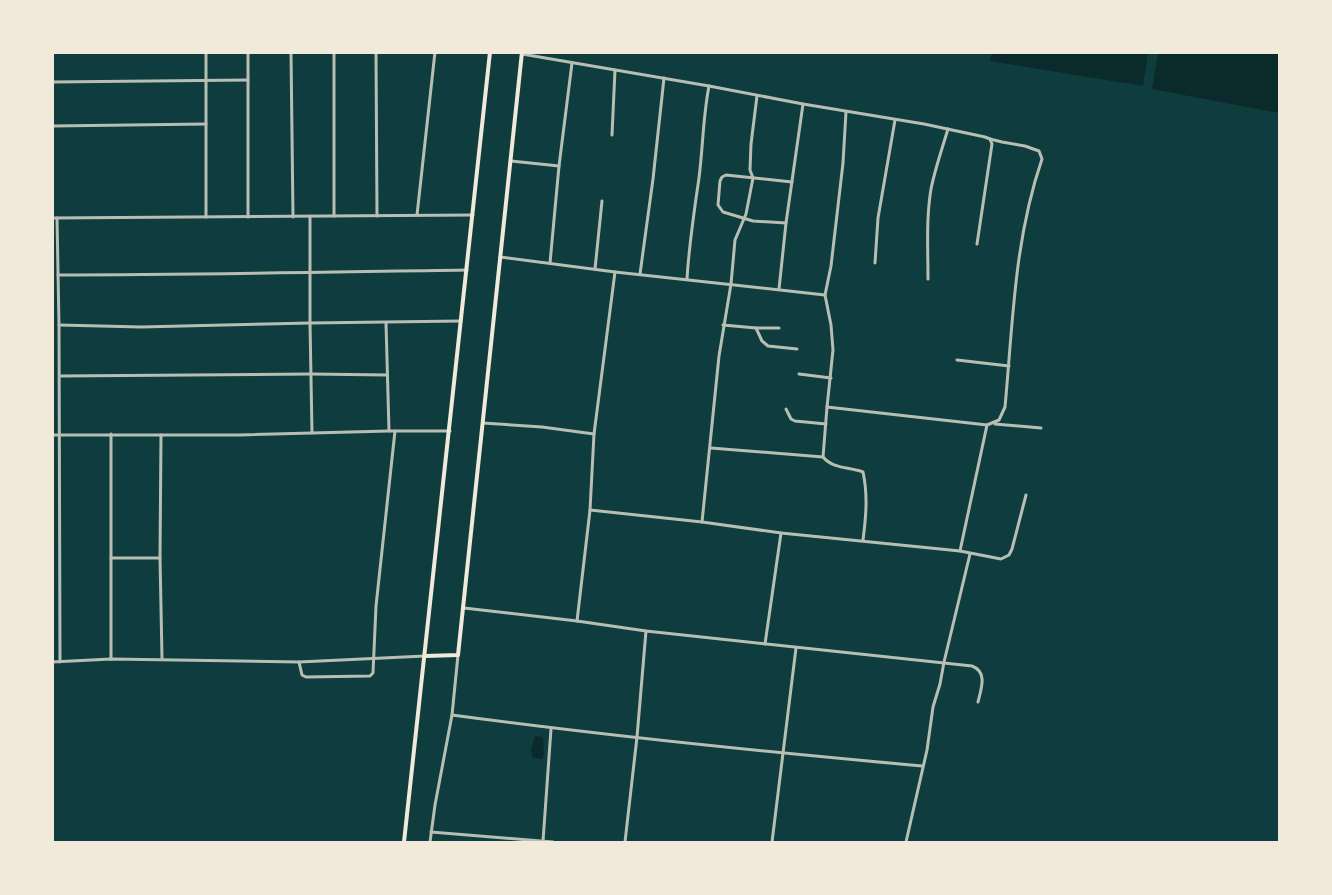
<svg xmlns="http://www.w3.org/2000/svg" width="1332" height="895" font-family="Inter,sans-serif">
	<style>
		.water { fill: #0a2a2b }
		.lines { fill: none; stroke-linecap: round; stroke-linejoin: round }
		.minor { stroke: #b8beb3; stroke-width: 3 }
		.secondary { stroke: #f1e9da; stroke-width: 4 }
	</style>
	<rect width="100%" height="100%" fill="#0f3d3e"/>
	<g class="water">
		<path d="M 992,52 L 1148,52 L 1148,53 L 1143,86 L 990,61 Z"/>
		<path d="M 1158,53 L 1279,53 L 1279,113 L 1152,89 Z"/>
		<path d="M 535,736 L 543,737 L 544,754 L 542,759 L 533,758 L 531,750 Z"/>
	</g>
	<g class="lines">
		<g class="minor">
			<path d="M 206,52 L 206,217"/>
			<path d="M 291,52 L 293,217"/>
			<path d="M 334,52 L 334,216"/>
			<path d="M 376,52 L 377,216"/>
			<path d="M 522,54 L 709,86 L 803,104 L 924,124 L 985,137 L 990,139 L 992,144 L 977,244"/>
			<path d="M 52,82 L 248,80"/>
			<path d="M 52,126 L 206,124"/>
			<path d="M 612,135 L 615,70"/>
			<path d="M 511,161 L 559,166"/>
			<path d="M 417,215 L 435,52"/>
			<path d="M 310,216 L 310,323 L 312,433"/>
			<path d="M 248,217 L 248,52"/>
			<path d="M 52,218 L 473,215"/>
			<path d="M 57,218 L 59,325 L 60,662"/>
			<path d="M 786,223 L 753,221 L 723,212 L 718,205 L 720,181 L 722,177 L 726,175 L 792,182"/>
			<path d="M 500,257 L 615,272 L 825,295"/>
			<path d="M 550,263 L 559,166 L 572,63"/>
			<path d="M 875,263 L 878,218 L 895,120"/>
			<path d="M 595,269 L 602,201"/>
			<path d="M 640,274 L 653,179 L 664,78"/>
			<path d="M 58,275 C 194,275 331,272 467,270"/>
			<path d="M 687,279 C 689,245 694,212 699,178 C 703,147 703,116 709,86"/>
			<path d="M 928,279 C 928,249 926,219 931,189 C 935,169 942,149 948,129"/>
			<path d="M 779,289 L 786,223 L 803,104"/>
			<path d="M 386,323 L 389,431"/>
			<path d="M 59,325 L 141,327 L 310,323 L 461,321"/>
			<path d="M 723,325 L 756,328 L 779,328"/>
			<path d="M 756,328 L 762,341 L 768,346 L 797,349"/>
			<path d="M 957,360 L 1009,366"/>
			<path d="M 799,374 L 831,378"/>
			<path d="M 60,376 L 311,374 L 387,375"/>
			<path d="M 827,407 L 833,350 L 831,325 L 825,295 L 831,266 L 843,163 L 846,112"/>
			<path d="M 786,409 L 791,419 L 795,421 L 826,424"/>
			<path d="M 483,423 L 542,427 L 594,434"/>
			<path d="M 995,424 L 1041,428"/>
			<path d="M 52,435 L 240,435 L 389,431 L 450,431"/>
			<path d="M 161,435 L 160,558 L 162,658"/>
			<path d="M 711,448 L 823,457 C 833,469 849,467 863,472 C 868,495 866,517 863,540"/>
			<path d="M 823,457 L 827,407 L 987,425 L 999,420 L 1005,407 C 1013,322 1014,241 1042,159 L 1039,151 L 1025,146 L 1002,142 L 990,139"/>
			<path d="M 590,510 L 702,522 L 781,533 L 960,551 L 1001,559 L 1009,555 L 1012,549 L 1026,495"/>
			<path d="M 702,522 L 719,356 L 731,284 L 735,240 L 746,214 L 753,178 L 750,170 L 751,144 L 757,96"/>
			<path d="M 960,551 L 987,425"/>
			<path d="M 111,558 L 160,558"/>
			<path d="M 464,608 L 577,621 L 646,631 L 972,666 C 988,672 981,689 978,702"/>
			<path d="M 577,621 L 590,510 L 594,434 L 615,272"/>
			<path d="M 765,644 L 781,533"/>
			<path d="M 111,659 L 111,434"/>
			<path d="M 52,662 L 111,659 L 299,662 L 425,656"/>
			<path d="M 299,662 L 302,675 L 306,677 L 370,676 L 373,673 L 376,606 L 395,431"/>
			<path d="M 452,715 C 608,736 765,752 922,766"/>
			<path d="M 431,832 L 553,842"/>
			<path d="M 543,841 L 551,729"/>
			<path d="M 430,842 L 435,805 L 452,715 L 458,655"/>
			<path d="M 625,842 L 637,737 L 646,631"/>
			<path d="M 772,842 L 796,648"/>
			<path d="M 906,842 L 927,750 L 933,707 L 940,684 L 944,662 L 970,554"/>
		</g>
		<g class="secondary">
			<path d="M 425,656 L 458,655 L 522,52"/>
			<path d="M 404,842 L 490,52"/>
		</g>
	</g>
	<rect width="1332" height="895" fill="none" stroke="#f1e9da" stroke-width="108"/>
</svg>
